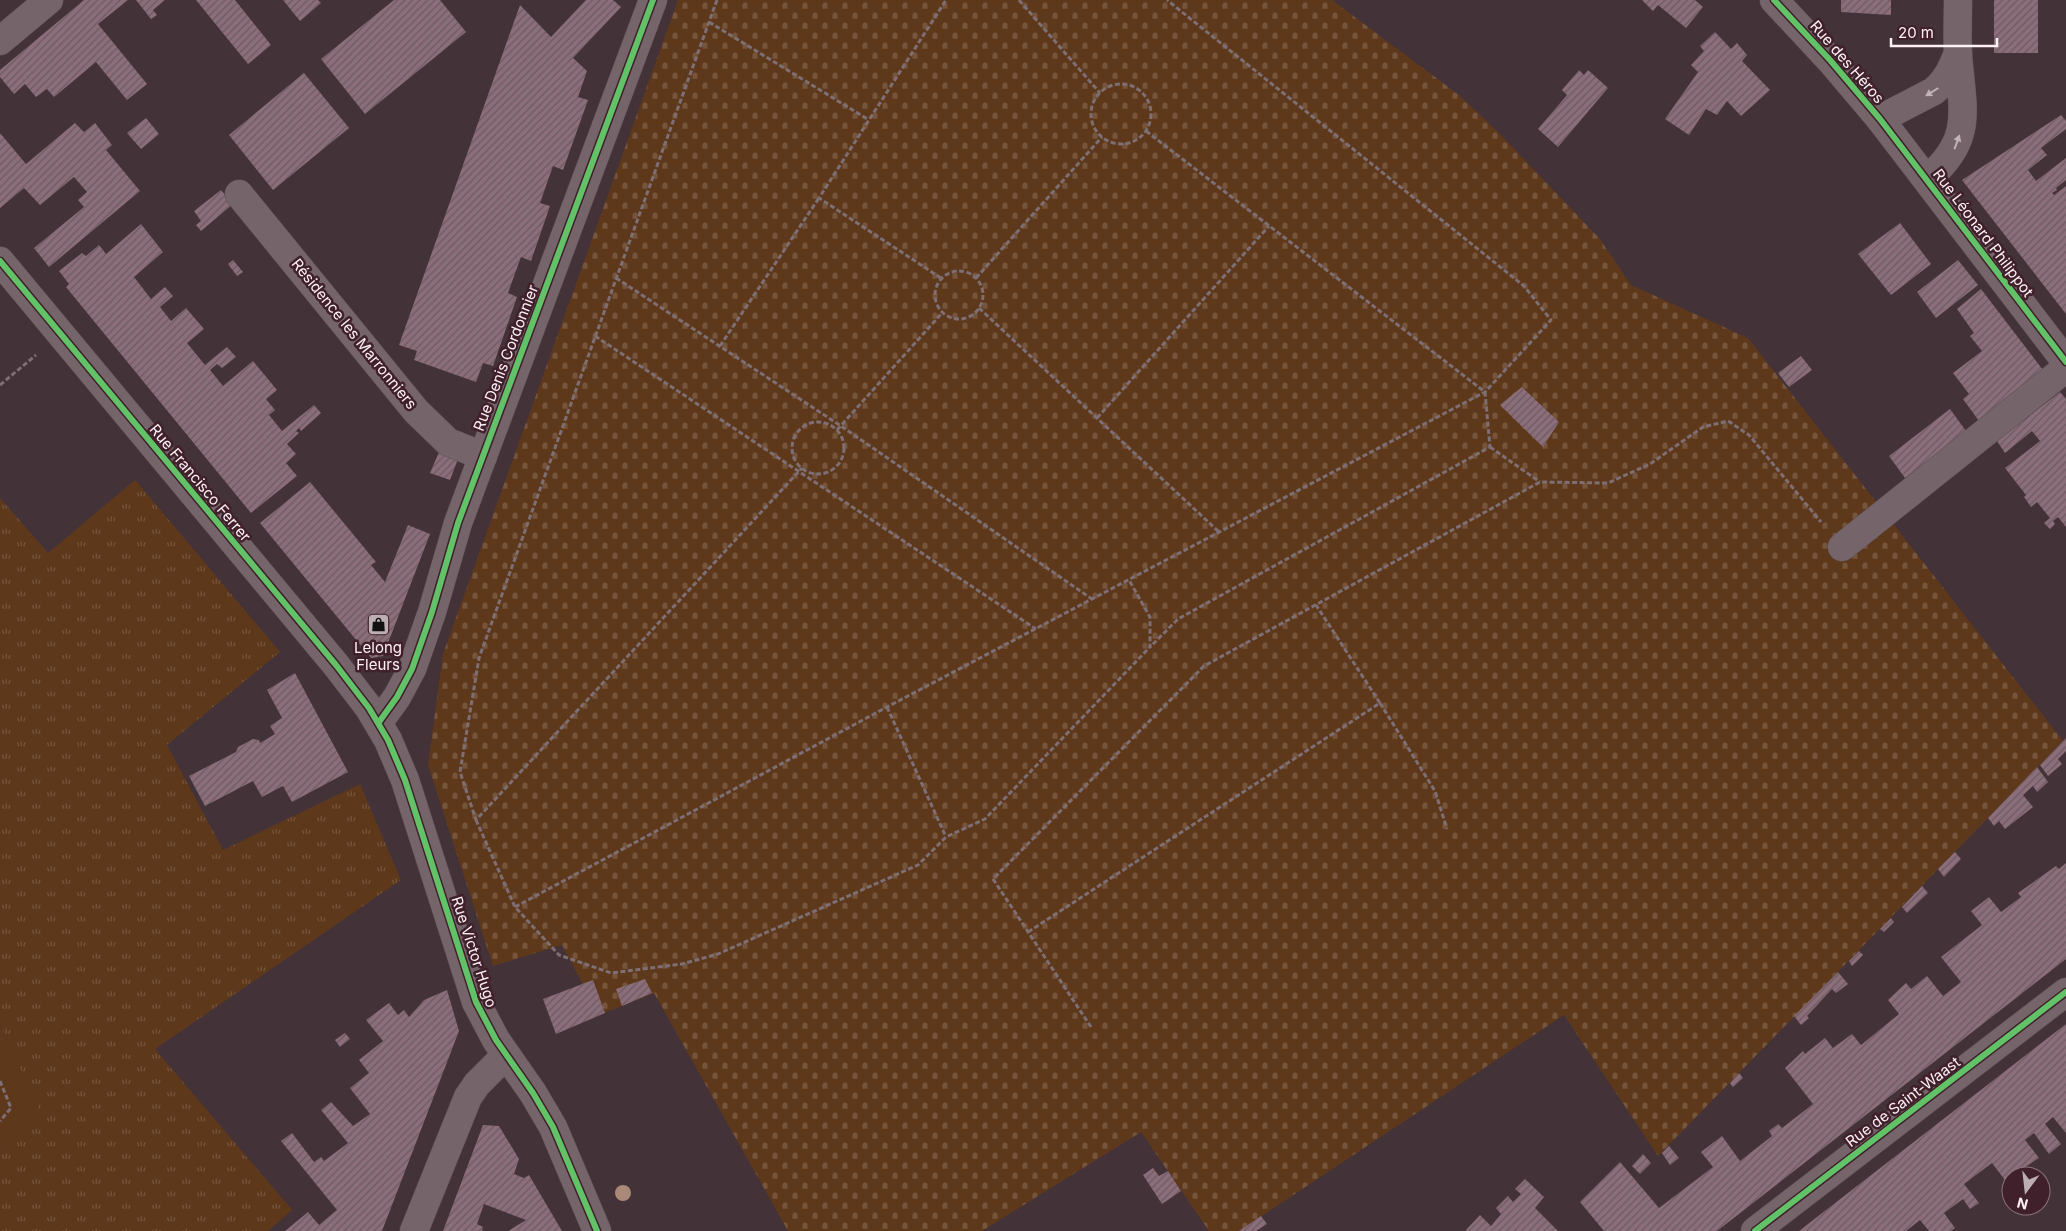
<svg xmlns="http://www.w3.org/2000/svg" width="2066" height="1231" font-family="Inter,sans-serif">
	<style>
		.grass { fill: url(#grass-tufts) }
		.cemetery { fill: url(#cemetery-stones) }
		.green { fill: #5e381b }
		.building { fill: url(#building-hatch) }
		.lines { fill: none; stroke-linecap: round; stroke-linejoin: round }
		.minor-casing { stroke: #5f5257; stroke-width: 29 }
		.path { stroke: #7d6f74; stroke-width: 3; stroke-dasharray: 5 2.5; stroke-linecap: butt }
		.minor { stroke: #75656b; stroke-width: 28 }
		.cycleway-casing { stroke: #40202b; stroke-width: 9 }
		.cycleway { stroke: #61c268; stroke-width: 6 }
		.tree { fill: #aa8979 }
		.oneway { fill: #c0b2b7 }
		.labels { text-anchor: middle; stroke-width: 5; stroke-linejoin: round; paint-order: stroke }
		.street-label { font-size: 15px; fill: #fef1f5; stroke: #40202b }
		.poi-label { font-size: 15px; fill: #fef1f5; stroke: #40202b }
	</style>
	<defs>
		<pattern id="grass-tufts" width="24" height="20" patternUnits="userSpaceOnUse" patternTransform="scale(1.25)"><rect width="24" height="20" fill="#5e381b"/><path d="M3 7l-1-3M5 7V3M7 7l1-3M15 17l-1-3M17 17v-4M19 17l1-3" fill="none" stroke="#76553d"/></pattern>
		<pattern id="cemetery-stones" width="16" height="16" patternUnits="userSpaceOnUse" patternTransform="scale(1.25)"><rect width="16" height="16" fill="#5e381b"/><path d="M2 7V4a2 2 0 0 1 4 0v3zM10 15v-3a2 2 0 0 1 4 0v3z" fill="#76553d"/></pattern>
		<pattern id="building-hatch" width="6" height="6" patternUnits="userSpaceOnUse" patternTransform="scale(1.25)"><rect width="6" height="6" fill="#8b6e79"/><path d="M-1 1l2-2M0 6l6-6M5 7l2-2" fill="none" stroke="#6c5b62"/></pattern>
	</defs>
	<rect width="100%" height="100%" fill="#433238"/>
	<path class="grass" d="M 135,480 L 280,652 L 167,745 L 223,850 L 360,784 L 401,880 L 155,1049 L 292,1210 L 268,1231 L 0,1231 L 0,1152 L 39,1111 L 0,1025 L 0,498 L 48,553 Z"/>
	<path class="cemetery" d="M 678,0 L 1332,0 L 1459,95 L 1498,132 L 1599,238 L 1631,285 L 1748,338 L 2063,741 L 1658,1156 L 1564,1015 L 1239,1231 L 1209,1231 L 1141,1132 L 982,1231 L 788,1231 L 654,993 L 599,1015 L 562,945 L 493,966 L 428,765 L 443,654 Z"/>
	<path class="green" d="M 0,1025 L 40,1111 L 0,1152 Z"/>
	<g class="building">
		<path d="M 84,0 L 128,0 L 98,24 L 147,84 L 127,100 L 96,62 L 54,97 L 47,89 L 36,97 L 25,84 L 14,94 L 0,77 L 0,70 Z"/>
		<path d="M 136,0 L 165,0 L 153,10 L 157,15 L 151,19 Z"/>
		<path d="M 196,0 L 235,0 L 271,45 L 248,64 Z"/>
		<path d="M 283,0 L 318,0 L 321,3 L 300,21 Z"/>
		<path d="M 394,0 L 440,0 L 466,32 L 365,114 L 321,59 Z"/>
		<path d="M 586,0 L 613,0 L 621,7 L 573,58 L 587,71 L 578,97 L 588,100 L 563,170 L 553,166 L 540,203 L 550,206 L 531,261 L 521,257 L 508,293 L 517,297 L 493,366 L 483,363 L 476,382 L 414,360 L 417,351 L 399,345 L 520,5 L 551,37 Z"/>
		<path d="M 1642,0 L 1695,0 L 1703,7 L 1686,28 L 1658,5 L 1653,11 Z"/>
		<path d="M 1841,0 L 1891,0 L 1891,15 L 1841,12 Z"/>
		<rect x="1994" y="0" width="44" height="53"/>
		<path d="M 1715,32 L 1731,49 L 1737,43 L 1747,55 L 1742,61 L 1770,90 L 1741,116 L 1727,101 L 1717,115 L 1706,109 L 1689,135 L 1665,119 L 1698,72 L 1691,65 L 1704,51 L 1700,46 Z"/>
		<path d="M 1579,70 L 1584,75 L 1588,70 L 1608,88 L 1558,147 L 1538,129 L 1567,95 L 1562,90 Z"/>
		<path d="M 304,73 L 349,128 L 273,190 L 229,135 Z"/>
		<path d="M 2061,115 L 2066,121 L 2066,129 L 2041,148 L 2047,155 L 2028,170 L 2036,181 L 2066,158 L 2066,180 L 2056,188 L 2057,190 L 2052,193 L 2054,195 L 2066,186 L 2066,314 L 1962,180 Z"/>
		<path d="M 146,118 L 159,134 L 141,149 L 127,133 Z"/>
		<path d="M 75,123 L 84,132 L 95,123 L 112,145 L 106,150 L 140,191 L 49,267 L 34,248 L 84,207 L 78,200 L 87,192 L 74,177 L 40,205 L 24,188 L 0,208 L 0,133 L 26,164 Z"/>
		<path d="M 221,190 L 233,204 L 201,231 L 196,225 L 201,221 L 194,211 Z"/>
		<path d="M 1900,223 L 1931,264 L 1891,295 L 1858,254 Z"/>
		<path d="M 141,224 L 163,252 L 134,277 L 151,299 L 165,287 L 173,296 L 160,307 L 171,321 L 186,308 L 204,329 L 187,343 L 205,365 L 227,347 L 236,357 L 222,368 L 217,364 L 210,370 L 223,386 L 253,361 L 277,390 L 266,399 L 275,410 L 269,415 L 282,431 L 314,405 L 321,413 L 301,431 L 299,428 L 296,431 L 299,433 L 287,444 L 296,454 L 286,463 L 297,476 L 251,513 L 66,287 L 69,284 L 59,271 L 82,253 L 86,256 L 99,245 L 106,254 Z"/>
		<path d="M 233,260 L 243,272 L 237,276 L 228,264 Z"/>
		<path d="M 1958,260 L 1978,285 L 1936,318 L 1917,292 Z"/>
		<path d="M 1981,289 L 2043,370 L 1979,421 L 1963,399 L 1969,394 L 1953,373 L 1982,351 L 1970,336 L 1974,333 L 1957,309 Z"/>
		<path d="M 1801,356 L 1812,370 L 1789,387 L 1778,373 Z"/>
		<path d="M 1522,387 L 1559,422 L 1543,447 L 1500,405 Z"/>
		<path d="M 2060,392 L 2066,399 L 2066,527 L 2058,517 L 2053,521 L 2055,524 L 2050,529 L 2044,523 L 2050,518 L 2037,502 L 2031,507 L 2024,497 L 2026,495 L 2005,468 L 2040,441 L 2032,431 L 2005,453 L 1997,441 Z"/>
		<path d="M 1950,409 L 1966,431 L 1905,478 L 1889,456 Z"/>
		<path d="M 439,452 L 458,459 L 450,480 L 430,473 Z"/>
		<path d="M 310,482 L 376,562 L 371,565 L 385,582 L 408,525 L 430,534 L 383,656 L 371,658 L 260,523 Z"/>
		<path d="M 295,673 L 348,772 L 292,802 L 283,786 L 262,797 L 253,781 L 205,806 L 189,776 L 236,752 L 238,747 L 253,739 L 259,740 L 260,743 L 275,734 L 270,726 L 282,718 L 267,690 Z"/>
		<path d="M 2066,738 L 2066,751 L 2058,759 L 2062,764 L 2048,776 L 2040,765 Z"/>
		<path d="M 2037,767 L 2048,782 L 2037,792 L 2033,786 L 2023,795 L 2033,807 L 2005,829 L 1999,821 L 1994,826 L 1988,818 Z"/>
		<path d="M 1955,852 L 1961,859 L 1944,877 L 1938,869 Z"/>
		<path d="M 2066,863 L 2066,959 L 1717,1231 L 1604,1231 L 1580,1202 L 1620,1162 L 1659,1208 L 1713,1167 L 1701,1152 L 1722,1136 L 1740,1161 L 1772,1136 L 1769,1131 L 1778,1124 L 1782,1128 L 1813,1104 L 1785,1068 L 1803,1051 L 1805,1054 L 1825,1038 L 1833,1048 L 1852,1034 L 1861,1045 L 1899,1014 L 1888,1000 L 1906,983 L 1911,989 L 1927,976 L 1943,996 L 1961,982 L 1941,957 L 1982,925 L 1971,911 L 1989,897 L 2001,912 L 2021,897 L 2018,893 L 2056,866 L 2059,869 Z"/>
		<path d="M 1922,886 L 1928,893 L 1907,913 L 1902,907 Z"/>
		<path d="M 1891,918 L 1894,922 L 1884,932 L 1880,929 Z"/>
		<path d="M 1859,951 L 1863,955 L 1852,966 L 1849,961 Z"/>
		<path d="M 1838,972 L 1848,984 L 1836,993 L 1832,989 L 1807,1016 L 1809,1018 L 1801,1025 L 1794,1016 Z"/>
		<path d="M 645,979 L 652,993 L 622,1006 L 616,989 Z"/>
		<path d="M 593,980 L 605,1013 L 556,1034 L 543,999 Z"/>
		<path d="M 447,990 L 459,1031 L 382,1231 L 285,1231 L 308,1212 L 319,1225 L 337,1210 L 281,1141 L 292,1133 L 314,1162 L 321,1157 L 324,1161 L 348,1143 L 321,1110 L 331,1102 L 353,1126 L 370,1114 L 350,1088 L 369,1073 L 359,1060 L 383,1041 L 366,1020 L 389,1003 L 398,1015 L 404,1010 L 409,1017 L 424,1000 Z"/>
		<path d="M 2066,1024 L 2066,1133 L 2053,1117 L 2045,1124 L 2061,1144 L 2049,1154 L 2034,1133 L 2025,1140 L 2039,1158 L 2011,1176 L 2011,1188 L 1992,1163 L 1964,1184 L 1979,1203 L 1970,1209 L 1963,1199 L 1944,1213 L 1955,1228 L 1951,1231 L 1929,1231 L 1920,1220 L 1906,1231 L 1799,1231 Z"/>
		<path d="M 345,1033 L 350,1039 L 340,1047 L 335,1040 Z"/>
		<path d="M 1739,1073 L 1743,1078 L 1733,1087 L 1730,1083 Z"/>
		<path d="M 483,1125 L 499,1126 L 519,1159 L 514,1174 L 524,1178 L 529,1175 L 562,1231 L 508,1231 L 526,1220 L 484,1204 L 477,1224 L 483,1227 L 482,1231 L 443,1231 Z"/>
		<path d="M 1669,1146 L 1679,1158 L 1670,1165 L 1662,1153 Z"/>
		<path d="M 1643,1154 L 1651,1163 L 1640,1174 L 1632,1166 Z"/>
		<path d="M 1153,1168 L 1159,1176 L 1168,1171 L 1181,1191 L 1162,1204 L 1143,1175 Z"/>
		<path d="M 1525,1179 L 1544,1197 L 1535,1208 L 1558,1231 L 1467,1231 L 1466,1230 L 1480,1215 L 1491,1226 L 1501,1214 L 1496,1208 L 1508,1196 L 1513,1202 L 1521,1194 L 1515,1189 Z"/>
		<path d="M 1261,1216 L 1267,1224 L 1256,1231 L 1239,1231 Z"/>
	</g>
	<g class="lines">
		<defs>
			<g id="minor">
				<path d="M 1774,0 L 1830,60 L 1880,119 L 2066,362"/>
				<path d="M 0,41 L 49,0"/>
				<path d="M 1880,119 L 1934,91 C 1947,80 1952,68 1958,53"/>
				<path d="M 1927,179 C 1975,139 1962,109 1958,54 C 1957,36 1958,18 1958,0"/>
				<path d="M 239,194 L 416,411 L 448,442 L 483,456"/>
				<path d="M 0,261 L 336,665 L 369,708 L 388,740 L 405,780 L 476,1002 L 496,1040 L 533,1093 L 553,1127 L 597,1231"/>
				<path d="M 1842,547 L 2066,368"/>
				<path d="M 379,722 L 397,697 L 412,669 L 432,612 L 458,523 L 653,0"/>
				<path d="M 414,1231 L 468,1097 L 477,1084 L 506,1055"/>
				<path d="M 1755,1231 L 2066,992"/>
			</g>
		</defs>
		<use href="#minor" class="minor-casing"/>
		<g class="path">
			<path d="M 717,0 L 479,658 L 460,772 L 476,820 L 802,468"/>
			<path d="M 1019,0 L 1100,93"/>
			<path d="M 709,22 L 869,120"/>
			<circle cx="1121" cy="114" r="30"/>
			<path d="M 1146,131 L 1485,392 L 1490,447 L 1178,619 L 1150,647"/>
			<circle cx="959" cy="295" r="24"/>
			<path d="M 616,278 L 841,426 L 1092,599"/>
			<path d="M 941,278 L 819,198 L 946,0"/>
			<path d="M 976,278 L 1102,137"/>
			<path d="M 979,308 L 1219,532"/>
			<path d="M 595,336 L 1036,629"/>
			<path d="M 720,346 L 819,198"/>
			<path d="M 0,385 L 36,355"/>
			<path d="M 1097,418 L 1269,226"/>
			<circle cx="818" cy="448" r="26"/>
			<path d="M 837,430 L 942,313"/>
			<path d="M 1490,447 L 1540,482"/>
			<path d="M 1380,703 L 1435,791 L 1447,829"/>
			<path d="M 887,707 L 946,837"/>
			<path d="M 476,820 L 515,907 L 559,955 L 611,973 L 682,964 L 718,954 L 918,865 L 946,837 L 985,819 L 1150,647 L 1150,617 L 1129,580"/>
			<path d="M 515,907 L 887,707 L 1485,392 L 1551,320 L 1524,286 L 1167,0"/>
			<path d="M 1028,932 L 1380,703 L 1316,605"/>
			<path d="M 1091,1027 L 993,879 L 1204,666 L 1540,482 L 1608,483 L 1650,464 L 1703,427 L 1728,421 L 1749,435 L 1821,522"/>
			<path d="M 0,1081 L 11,1108 L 0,1121"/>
		</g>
		<use href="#minor" class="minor"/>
		<defs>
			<g id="cycleway">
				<path d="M 1774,0 L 1830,60 L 1880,119 L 2066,362"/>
				<path d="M 0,261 L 336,665 L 369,708 L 388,740 L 405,780 L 476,1002 L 496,1040 L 533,1093 L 553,1127 L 597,1231"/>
				<path d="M 379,722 L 397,697 L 412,669 L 432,612 L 458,523 L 653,0"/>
				<path d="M 1755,1231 L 2066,992"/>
			</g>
		</defs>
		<use href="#cycleway" class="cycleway-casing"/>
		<use href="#cycleway" class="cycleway"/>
	</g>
	<circle class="tree" cx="623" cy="1193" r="8"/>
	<defs><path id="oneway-solid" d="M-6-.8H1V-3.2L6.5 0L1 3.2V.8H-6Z" transform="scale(1.25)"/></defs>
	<g class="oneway">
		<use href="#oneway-solid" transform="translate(1932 92) rotate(148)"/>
		<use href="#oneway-solid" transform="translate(1957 142) rotate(-70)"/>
	</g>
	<defs>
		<symbol id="shop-square" viewBox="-11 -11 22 22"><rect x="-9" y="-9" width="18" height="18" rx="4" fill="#bdaeb3" stroke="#40202b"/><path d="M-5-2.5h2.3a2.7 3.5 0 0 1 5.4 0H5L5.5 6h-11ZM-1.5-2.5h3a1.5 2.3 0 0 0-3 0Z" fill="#111"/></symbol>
	</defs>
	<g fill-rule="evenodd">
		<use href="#shop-square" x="366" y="612" width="25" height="25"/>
	</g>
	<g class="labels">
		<g class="street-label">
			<text transform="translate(1847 62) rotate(49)" y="5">Rue des Héros</text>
			<text transform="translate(1983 233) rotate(53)" y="5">Rue Léonard Philippot</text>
			<text transform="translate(354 334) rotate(51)" y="5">Résidence les Marronniers</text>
			<text transform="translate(506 358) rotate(-69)" y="5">Rue Denis Cordonnier</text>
			<text transform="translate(200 483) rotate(50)" y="5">Rue Francisco Ferrer</text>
			<text transform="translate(474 952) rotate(72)" y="5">Rue Victor Hugo</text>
			<text transform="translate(1903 1102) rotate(-37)" y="5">Rue de Saint-Waast</text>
		</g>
		<g class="poi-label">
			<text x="378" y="653">Lelong<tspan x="378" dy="17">Fleurs</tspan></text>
		</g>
	</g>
	<g transform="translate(2026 1191) rotate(195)"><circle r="24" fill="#40202b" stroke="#8c747c"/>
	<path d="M0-4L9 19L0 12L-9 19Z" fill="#bdaeb3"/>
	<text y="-8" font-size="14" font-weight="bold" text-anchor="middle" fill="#fef1f5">N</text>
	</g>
	<path d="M1891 38v8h106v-8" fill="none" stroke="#fef1f5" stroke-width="2.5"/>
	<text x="1898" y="38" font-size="15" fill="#fef1f5" stroke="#40202b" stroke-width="4" paint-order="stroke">20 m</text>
</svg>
